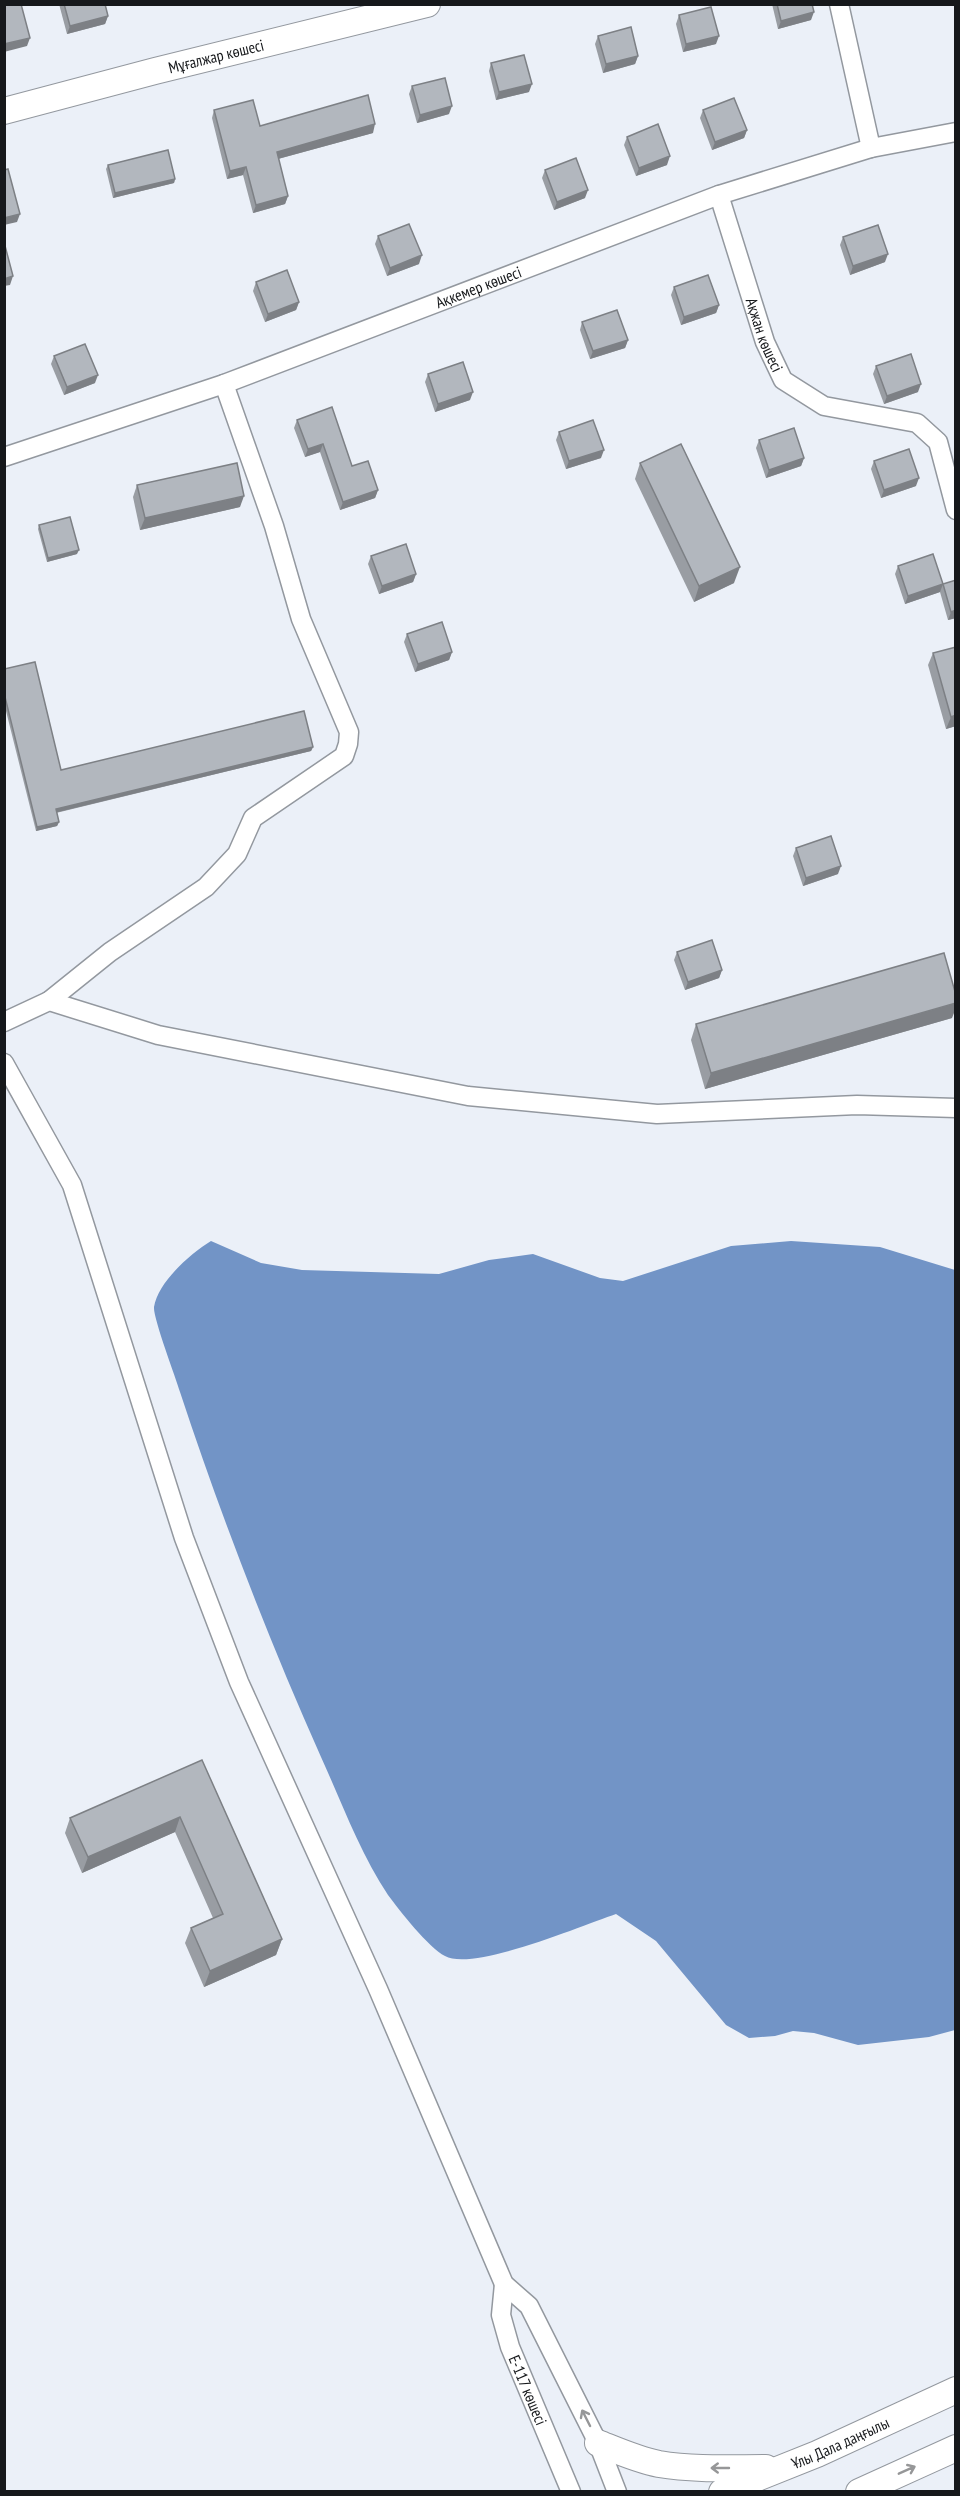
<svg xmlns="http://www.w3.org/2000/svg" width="960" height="2496" font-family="'PT Sans Narrow',sans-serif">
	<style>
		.water { fill: #7294c6 }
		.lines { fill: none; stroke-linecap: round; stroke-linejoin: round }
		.street-casing { stroke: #93989f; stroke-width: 21 }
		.secondary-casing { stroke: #93989f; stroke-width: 28 }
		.street { stroke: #fff; stroke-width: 18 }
		.secondary { stroke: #fff; stroke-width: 26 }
		.wall { fill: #999da3 }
		.shaded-wall { fill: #7d8085 }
		.building { fill: #b2b7be; stroke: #7d8085; stroke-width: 1.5 }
		.oneway { stroke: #969798 }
		.labels { text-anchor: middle; stroke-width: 5; stroke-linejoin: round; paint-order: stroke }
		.street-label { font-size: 16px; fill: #16181b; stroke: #fff }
	</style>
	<rect width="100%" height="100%" fill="#ebf0f8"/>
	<path class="water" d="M 211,1241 L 261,1263 L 302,1270 L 439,1274 L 489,1260 L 533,1254 L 600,1278 L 623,1281 L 731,1246 L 791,1241 L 880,1247 L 955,1270 L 955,2030 L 929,2037 L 858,2045 L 814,2033 L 793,2031 L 775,2036 L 749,2038 L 726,2025 L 656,1941 L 616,1914 C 583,1925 473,1972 445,1956 C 429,1948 399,1910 388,1895 C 360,1853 342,1803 321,1757 C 268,1638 221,1516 180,1392 C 176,1378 153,1318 154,1307 C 158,1282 191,1253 211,1241 Z"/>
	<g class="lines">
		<defs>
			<g id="street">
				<path d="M 839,4 L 871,148"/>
				<path id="s1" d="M 719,195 L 765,342 L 783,380 L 824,406 L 917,423 L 938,442 L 956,510"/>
				<path id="s2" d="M 4,457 L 224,384 L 719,195 L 871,148 L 956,132"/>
				<path d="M 49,1001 L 110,952 L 206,887 L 237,854 L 253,818 L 344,756 L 348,744 L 349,732 L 301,619 L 274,526 L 224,384"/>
				<path d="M 4,1022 L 49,1001 L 158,1035 L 468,1096 L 657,1114 L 857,1105 L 956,1108"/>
				<path d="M 4,1063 L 72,1185 L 184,1538 L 239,1682 L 378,1989 L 504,2284 L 529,2306 L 598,2443 L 617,2492"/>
				<path id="s3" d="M 504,2284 L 501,2315 L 510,2347 L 571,2492"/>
			</g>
			<g id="secondary">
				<path id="s4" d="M 4,111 L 155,71 L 427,4"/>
				<path d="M 598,2443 C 618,2451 638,2460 659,2464 C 695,2470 731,2468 766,2468"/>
				<path id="s5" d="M 722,2492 L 817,2454 L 956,2390"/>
				<path d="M 859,2492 L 956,2448"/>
			</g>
		</defs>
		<use href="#street" class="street-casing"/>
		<use href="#secondary" class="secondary-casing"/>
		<use href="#street" class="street"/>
		<use href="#secondary" class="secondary"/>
	</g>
	<g class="wall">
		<path d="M 59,4 L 105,4 L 108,16 L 105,24 L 67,34 Z"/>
		<path d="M 772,4 L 812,4 L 811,20 L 778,29 Z"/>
		<path d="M 679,15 L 716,44 L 683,52 L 676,24 Z"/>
		<path d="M 598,36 L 638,56 L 635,64 L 603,73 L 595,44 Z"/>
		<path d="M 491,63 L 529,92 L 496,100 L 489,71 Z"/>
		<path d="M 412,86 L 449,114 L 417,123 L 409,94 Z"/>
		<path d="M 214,110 L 260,126 L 373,133 L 278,159 L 288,196 L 285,204 L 253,213 L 243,175 L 227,179 L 212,118 Z"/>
		<path d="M 703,110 L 747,130 L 744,138 L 712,150 L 700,118 Z"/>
		<path d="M 627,137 L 667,165 L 636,176 L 624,145 Z"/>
		<path d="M 108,165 L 175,179 L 174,183 L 113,198 L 106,169 Z"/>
		<path d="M 545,170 L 585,198 L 554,210 L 542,178 Z"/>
		<path d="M 378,236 L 419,264 L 387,276 L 375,244 Z"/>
		<path d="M 843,237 L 885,262 L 850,275 L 840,245 Z"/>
		<path d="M 256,282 L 299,302 L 296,310 L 265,322 L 253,291 Z"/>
		<path d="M 674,287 L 719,305 L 716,313 L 681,325 L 671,295 Z"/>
		<path d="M 582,322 L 628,340 L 625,348 L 590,359 L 580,330 Z"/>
		<path d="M 54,356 L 95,383 L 64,395 L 51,364 Z"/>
		<path d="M 876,366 L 918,392 L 884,404 L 873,374 Z"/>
		<path d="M 428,374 L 470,400 L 435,412 L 425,382 Z"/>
		<path d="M 297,420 L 378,490 L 375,498 L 340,510 L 320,452 L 305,457 L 294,428 Z"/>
		<path d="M 559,432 L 601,458 L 566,469 L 556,440 Z"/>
		<path d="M 759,440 L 804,458 L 801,466 L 766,478 L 756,448 Z"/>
		<path d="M 874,461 L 916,486 L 881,498 L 871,469 Z"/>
		<path d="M 640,463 L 734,583 L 694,602 L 635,479 Z"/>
		<path d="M 137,485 L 240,507 L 140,530 L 133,497 Z"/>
		<path d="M 39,525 L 77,554 L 47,562 L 38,529 Z"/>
		<path d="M 371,556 L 416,574 L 413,582 L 379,594 L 368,564 Z"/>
		<path d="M 898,566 L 943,584 L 956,580 L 956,618 L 948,620 L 940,592 L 905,604 L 895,574 Z"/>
		<path d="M 407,634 L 452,652 L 449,660 L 415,672 L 404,642 Z"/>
		<path d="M 933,653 L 956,726 L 946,729 L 928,665 Z"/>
		<path d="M 4,669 L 61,770 L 313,747 L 311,751 L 56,813 L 59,822 L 57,826 L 36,831 L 4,703 Z"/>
		<path d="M 796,848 L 838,874 L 803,886 L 793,856 Z"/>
		<path d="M 677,952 L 722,970 L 719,978 L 685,990 L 674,960 Z"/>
		<path d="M 952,1018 L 705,1089 L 691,1040 L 696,1024 Z"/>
		<path d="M 202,1760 L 282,1939 L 276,1955 L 204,1987 L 185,1943 L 191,1928 L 213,1918 L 175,1832 L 82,1873 L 65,1833 L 70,1818 Z"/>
	</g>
	<g class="shaded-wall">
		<path d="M 814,12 L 811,20 L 778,29 L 781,21 Z"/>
		<path d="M 108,16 L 105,24 L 67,34 L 70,26 Z"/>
		<path d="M 719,36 L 716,44 L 683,52 L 686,44 Z"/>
		<path d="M 30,38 L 27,46 L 4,52 L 4,44 Z"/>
		<path d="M 638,56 L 635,64 L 603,73 L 606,64 Z"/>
		<path d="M 532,84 L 529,92 L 496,100 L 499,92 Z"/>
		<path d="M 452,106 L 449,114 L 417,123 L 420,115 Z"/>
		<path d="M 375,124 L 373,133 L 274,160 L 277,152 Z"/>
		<path d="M 747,130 L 744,138 L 712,150 L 715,142 Z"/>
		<path d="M 670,156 L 667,165 L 636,176 L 639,168 Z"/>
		<path d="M 246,167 L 243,175 L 227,179 L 230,171 Z"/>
		<path d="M 175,179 L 174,183 L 113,198 L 115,193 Z"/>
		<path d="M 588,190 L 585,198 L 554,210 L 557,202 Z"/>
		<path d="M 288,196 L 285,204 L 253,213 L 256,205 Z"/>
		<path d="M 20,214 L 17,222 L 4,225 L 4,218 Z"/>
		<path d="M 888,254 L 885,262 L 850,275 L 853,266 Z"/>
		<path d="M 422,255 L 419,264 L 387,276 L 390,268 Z"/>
		<path d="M 13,276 L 10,285 L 4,286 L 4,279 Z"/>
		<path d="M 299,302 L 296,310 L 265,322 L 268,314 Z"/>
		<path d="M 719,305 L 716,313 L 681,325 L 684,317 Z"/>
		<path d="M 628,340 L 625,348 L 590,359 L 593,351 Z"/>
		<path d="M 98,375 L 95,383 L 64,395 L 67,387 Z"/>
		<path d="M 921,384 L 918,392 L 884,404 L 887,396 Z"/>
		<path d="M 473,392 L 470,400 L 435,412 L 438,404 Z"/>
		<path d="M 323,444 L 320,452 L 305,457 L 308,449 Z"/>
		<path d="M 604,450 L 601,458 L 566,469 L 569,461 Z"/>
		<path d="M 804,458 L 801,466 L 766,478 L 769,470 Z"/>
		<path d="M 919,478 L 916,486 L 881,498 L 884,490 Z"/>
		<path d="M 378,490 L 375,498 L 340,510 L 343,502 Z"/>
		<path d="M 244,496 L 240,507 L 140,530 L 145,518 Z"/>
		<path d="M 79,550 L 77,554 L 47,562 L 48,558 Z"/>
		<path d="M 740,567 L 734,583 L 694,602 L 699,586 Z"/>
		<path d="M 416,574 L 413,582 L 379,594 L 382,586 Z"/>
		<path d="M 943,584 L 940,592 L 905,604 L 908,596 Z"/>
		<path d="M 956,610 L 956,618 L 948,620 L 951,612 Z"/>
		<path d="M 452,652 L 449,660 L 415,672 L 418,664 Z"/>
		<path d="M 956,715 L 956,726 L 946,729 L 951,717 Z"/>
		<path d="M 313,747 L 311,751 L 54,813 L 56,809 Z"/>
		<path d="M 59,822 L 57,826 L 36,831 L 37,827 Z"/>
		<path d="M 841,866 L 838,874 L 803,886 L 806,878 Z"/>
		<path d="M 722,970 L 719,978 L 685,990 L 688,982 Z"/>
		<path d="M 956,1003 L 956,1008 L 952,1018 L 705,1089 L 711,1073 Z"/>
		<path d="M 180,1817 L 175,1832 L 82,1873 L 88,1857 Z"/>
		<path d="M 282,1939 L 276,1955 L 204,1987 L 210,1971 Z"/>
	</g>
	<g class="building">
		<path d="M 4,4 L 21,4 L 30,38 L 4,44 Z"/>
		<path d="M 64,4 L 105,4 L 108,16 L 70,26 Z"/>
		<path d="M 777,4 L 812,4 L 814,12 L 781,21 Z"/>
		<path d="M 711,7 L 719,36 L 686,44 L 679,15 Z"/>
		<path d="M 631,27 L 638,56 L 606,64 L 598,36 Z"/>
		<path d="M 524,55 L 532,84 L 499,92 L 491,63 Z"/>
		<path d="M 445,78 L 452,106 L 420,115 L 412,86 Z"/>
		<path d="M 368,95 L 375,124 L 277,152 L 288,196 L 256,205 L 246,167 L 230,171 L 214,110 L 253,100 L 260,126 Z"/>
		<path d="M 734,98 L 747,130 L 715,142 L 703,110 Z"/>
		<path d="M 658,124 L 670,156 L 639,168 L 627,137 Z"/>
		<path d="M 168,150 L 175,179 L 115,193 L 108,165 Z"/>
		<path d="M 576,158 L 588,190 L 557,202 L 545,170 Z"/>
		<path d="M 8,169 L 20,214 L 4,218 L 4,170 Z"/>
		<path d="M 409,224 L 422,255 L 390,268 L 378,236 Z"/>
		<path d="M 878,225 L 888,254 L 853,266 L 843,237 Z"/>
		<path d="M 4,242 L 13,276 L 4,279 Z"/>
		<path d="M 287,270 L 299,302 L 268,314 L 256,282 Z"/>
		<path d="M 708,275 L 719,305 L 684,317 L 674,287 Z"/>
		<path d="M 617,310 L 628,340 L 593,351 L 582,322 Z"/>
		<path d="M 85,344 L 98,375 L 67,387 L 54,356 Z"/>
		<path d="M 911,354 L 921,384 L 887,396 L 876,366 Z"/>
		<path d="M 463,362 L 473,392 L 438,404 L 428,374 Z"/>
		<path d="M 332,407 L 352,466 L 368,461 L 378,490 L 343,502 L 323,444 L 308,449 L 297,420 Z"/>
		<path d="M 593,420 L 604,450 L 569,461 L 559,432 Z"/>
		<path d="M 794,428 L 804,458 L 769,470 L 759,440 Z"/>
		<path d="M 681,444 L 740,567 L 699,586 L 640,463 Z"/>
		<path d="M 909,449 L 919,478 L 884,490 L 874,461 Z"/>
		<path d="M 237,463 L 244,496 L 145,518 L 137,485 Z"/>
		<path d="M 70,517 L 79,550 L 48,558 L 39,525 Z"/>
		<path d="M 406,544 L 416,574 L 382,586 L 371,556 Z"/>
		<path d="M 933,554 L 943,584 L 908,596 L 898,566 Z"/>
		<path d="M 956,580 L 956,610 L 951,612 L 943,584 Z"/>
		<path d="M 442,622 L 452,652 L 418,664 L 407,634 Z"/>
		<path d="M 956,647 L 956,715 L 951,717 L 933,653 Z"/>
		<path d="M 35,662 L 61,770 L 304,711 L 313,747 L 56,809 L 59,822 L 37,827 L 4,693 L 4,669 Z"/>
		<path d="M 831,836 L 841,866 L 806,878 L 796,848 Z"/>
		<path d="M 712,940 L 722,970 L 688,982 L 677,952 Z"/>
		<path d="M 944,953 L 956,995 L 956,1003 L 711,1073 L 696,1024 Z"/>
		<path d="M 202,1760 L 282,1939 L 210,1971 L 191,1928 L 223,1914 L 180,1817 L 88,1857 L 70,1818 Z"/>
	</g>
	<defs><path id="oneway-shaft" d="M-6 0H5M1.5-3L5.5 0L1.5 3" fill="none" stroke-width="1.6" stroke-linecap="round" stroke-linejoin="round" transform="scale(1.5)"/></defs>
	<g class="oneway">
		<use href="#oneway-shaft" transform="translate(586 2418) rotate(-117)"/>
		<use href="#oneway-shaft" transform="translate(720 2468) rotate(180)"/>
		<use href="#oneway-shaft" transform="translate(907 2470) rotate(-24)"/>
	</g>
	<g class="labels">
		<g class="street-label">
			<text dy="6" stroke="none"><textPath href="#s4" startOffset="219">Мұғалжар көшесі</textPath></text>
			<text dy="6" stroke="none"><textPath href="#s2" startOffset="504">Ақкемер көшесі</textPath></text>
			<text dy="6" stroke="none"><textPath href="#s1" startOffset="147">Ақжан көшесі</textPath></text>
			<text dy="6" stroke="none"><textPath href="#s3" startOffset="111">Е-117 көшесі</textPath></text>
			<text dy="6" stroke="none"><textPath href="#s5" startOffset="128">Ұлы Дала даңғылы</textPath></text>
		</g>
	</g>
	<rect width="960" height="2496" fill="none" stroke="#16181b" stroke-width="12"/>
</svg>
